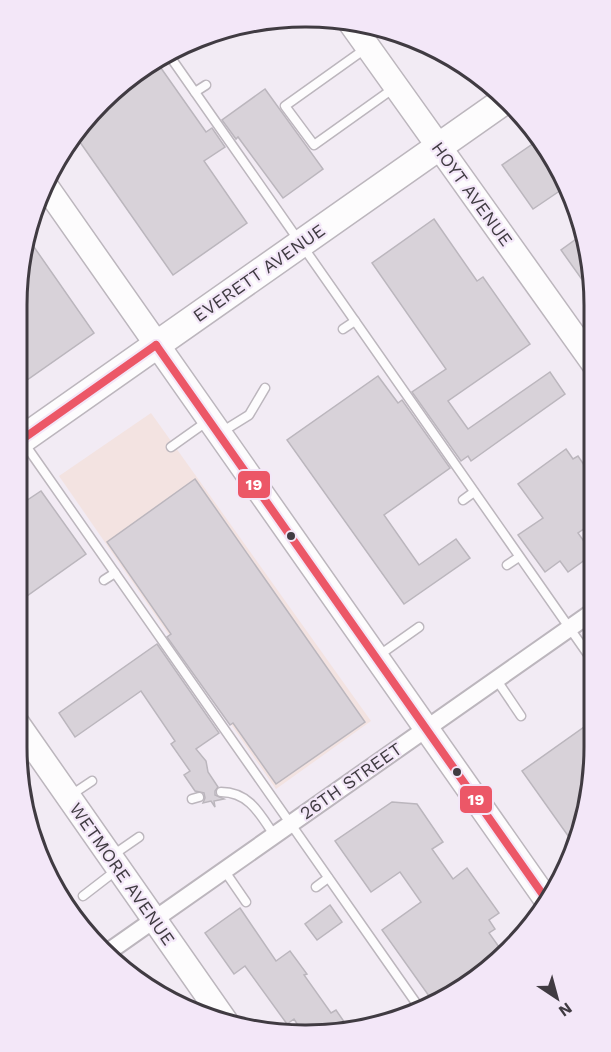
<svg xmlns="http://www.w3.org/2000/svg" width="611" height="1052" font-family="'Work Sans',sans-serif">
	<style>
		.commercial { fill: #f3e3e1 }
		.building { fill: #d8d2d9; stroke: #bbb6bd; stroke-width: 1.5 }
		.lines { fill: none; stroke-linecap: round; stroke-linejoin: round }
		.lane-casing { stroke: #bcb6bd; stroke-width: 11 }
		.street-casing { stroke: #bcb6bd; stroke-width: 20 }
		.secondary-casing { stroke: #bcb6bd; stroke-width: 27 }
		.primary-casing { stroke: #bcb6bd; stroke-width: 30 }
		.lane { stroke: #fdfcfd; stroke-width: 8 }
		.street { stroke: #fdfcfd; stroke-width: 16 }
		.secondary { stroke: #fdfcfd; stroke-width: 24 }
		.primary { stroke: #fdfcfd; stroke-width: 27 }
		.bus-1-casing { stroke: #f3e7f8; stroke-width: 12 }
		.bus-1 { stroke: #ec5767; stroke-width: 8 }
		.bus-dot { fill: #403b42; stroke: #f3e7f8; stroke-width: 2 }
		.labels { text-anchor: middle; stroke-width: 4.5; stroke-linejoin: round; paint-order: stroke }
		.street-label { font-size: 18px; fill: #403b42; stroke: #f3e7f8 }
		.rim { fill: none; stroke: #403b42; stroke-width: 3 }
		.line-badge { stroke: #f3e7f8; stroke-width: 2 }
		.badge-label { font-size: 16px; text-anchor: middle; font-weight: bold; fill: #fff }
	</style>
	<rect width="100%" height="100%" fill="#f2ebf4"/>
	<path class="commercial" d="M 151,413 L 371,721 L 276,789 L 59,476 Z"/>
	<g class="building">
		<path d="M 156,61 L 206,132 L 212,128 L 225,147 L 204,161 L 247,223 L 173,275 L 75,135 L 145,65 Z"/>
		<path d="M 265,89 L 323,169 L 283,198 L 238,137 L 236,139 L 222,120 Z"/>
		<path d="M 537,141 L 556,161 L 564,188 L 533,209 L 502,165 Z"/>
		<path d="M 434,219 L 477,281 L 483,277 L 530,344 L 448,401 L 468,429 L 550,372 L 565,394 L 471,461 L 468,456 L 461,461 L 412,392 L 446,369 L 372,263 Z"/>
		<path d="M 27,237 L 94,333 L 17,387 L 17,286 Z"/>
		<path d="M 579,237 L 594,286 L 593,295 L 561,250 Z"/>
		<path d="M 378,376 L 398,403 L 402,400 L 450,468 L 384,515 L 419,565 L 456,539 L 470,558 L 404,604 L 287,440 Z"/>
		<path d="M 566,449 L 573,459 L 578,456 L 591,475 L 586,479 L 594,490 L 594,522 L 578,533 L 593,554 L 568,572 L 560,561 L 545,572 L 518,535 L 543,518 L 518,484 Z"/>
		<path d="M 195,479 L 365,722 L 276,784 L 233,723 L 230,725 L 167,637 L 171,634 L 107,542 Z"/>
		<path d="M 41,491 L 86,554 L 17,603 L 17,507 Z"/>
		<path d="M 157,644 L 219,733 L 196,749 L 206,761 L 208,772 L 218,787 L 215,791 L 215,795 L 224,799 L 214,801 L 215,807 L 211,801 L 203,803 L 205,798 L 204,793 L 195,791 L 184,775 L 190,771 L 171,744 L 175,741 L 141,691 L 75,737 L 59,713 Z"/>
		<path d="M 594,720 L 594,766 L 579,840 L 576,847 L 522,771 Z"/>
		<path d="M 392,802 L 417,804 L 443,842 L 432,849 L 453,879 L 467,868 L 499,913 L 489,920 L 495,929 L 489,933 L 504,954 L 496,964 L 434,1003 L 382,930 L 421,902 L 400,872 L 371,892 L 335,841 Z"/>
		<path d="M 330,905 L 342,922 L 317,940 L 305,924 Z"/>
		<path d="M 240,908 L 276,961 L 290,951 L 307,974 L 304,975 L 331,1013 L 336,1010 L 349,1029 L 324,1035 L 303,1033 L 294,1019 L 287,1024 L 245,966 L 234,974 L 205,933 Z"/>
	</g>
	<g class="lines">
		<defs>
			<g id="lane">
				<path d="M 365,49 L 285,106 L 314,145 L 394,88"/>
				<path d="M 169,55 L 594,663"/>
				<path d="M 195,92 L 206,85"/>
				<path d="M 343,329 L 355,321"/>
				<path d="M 220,433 L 249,415 L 265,388"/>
				<path d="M 24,443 L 421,1010"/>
				<path d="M 171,447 L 209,420"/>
				<path d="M 463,500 L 474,492"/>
				<path d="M 507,565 L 519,557"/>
				<path d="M 104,580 L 115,573"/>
				<path d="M 378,656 L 419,627"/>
				<path d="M 496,679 L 521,716"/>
				<path d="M 221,792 C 249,792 260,814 274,835"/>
				<path d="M 71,795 L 92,781"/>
				<path d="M 192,799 L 199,797"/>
				<path d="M 113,855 L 139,837"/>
				<path d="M 224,870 L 246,902"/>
				<path d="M 316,887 L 328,878"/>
				<path d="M 83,896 L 118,869"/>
			</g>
			<path id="street" d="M 108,952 L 594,611"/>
			<g id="secondary">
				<path d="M 350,22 L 594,364"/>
				<path d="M 45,185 L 548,902"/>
				<path d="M 17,723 L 228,1025"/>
			</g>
			<path id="primary" d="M 17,443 L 501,103"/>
		</defs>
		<use href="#lane" class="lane-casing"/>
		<use href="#street" class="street-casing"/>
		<use href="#secondary" class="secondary-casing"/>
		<use href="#primary" class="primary-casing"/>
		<use href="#lane" class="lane"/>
		<use href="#street" class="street"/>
		<use href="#secondary" class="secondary"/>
		<use href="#primary" class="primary"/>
		<defs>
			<g id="bus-1">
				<path d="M 156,345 L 548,902"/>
				<path d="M 17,443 L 156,345"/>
			</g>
		</defs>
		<use href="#bus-1" class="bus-1-casing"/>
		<use href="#bus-1" class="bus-1"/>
	</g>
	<g class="bus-dot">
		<circle cx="291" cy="536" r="5"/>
		<circle cx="457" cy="772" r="5"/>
	</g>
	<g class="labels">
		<g class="street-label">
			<text transform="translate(472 194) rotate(54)" y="6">HOYT AVENUE</text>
			<text transform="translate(259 273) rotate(-35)" y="6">EVERETT AVENUE</text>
			<text transform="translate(351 781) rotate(-35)" y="6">26TH STREET</text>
			<text transform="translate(122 874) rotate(55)" y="6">WETMORE AVENUE</text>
		</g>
	</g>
	<path d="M0 0H611V1052H0ZM305 27H306A278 278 0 0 1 584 305V747A278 278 0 0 1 306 1025H305A278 278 0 0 1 27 747V305A278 278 0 0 1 305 27Z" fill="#f3e7f8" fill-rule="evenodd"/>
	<path class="rim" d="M305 27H306A278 278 0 0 1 584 305V747A278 278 0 0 1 306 1025H305A278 278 0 0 1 27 747V305A278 278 0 0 1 305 27Z"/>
	<g class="line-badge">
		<rect x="237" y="470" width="34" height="29" rx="6" fill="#ec5767"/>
		<rect x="459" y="785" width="34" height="29" rx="6" fill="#ec5767"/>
	</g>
	<g class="badge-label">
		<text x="254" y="490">19</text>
		<text x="476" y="805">19</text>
	</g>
	<g transform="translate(557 998) rotate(144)" stroke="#f3e7f8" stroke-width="4.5" paint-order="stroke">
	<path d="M0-4.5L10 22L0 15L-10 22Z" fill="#403b42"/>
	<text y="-9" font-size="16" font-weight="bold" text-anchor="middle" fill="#403b42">N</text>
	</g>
</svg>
